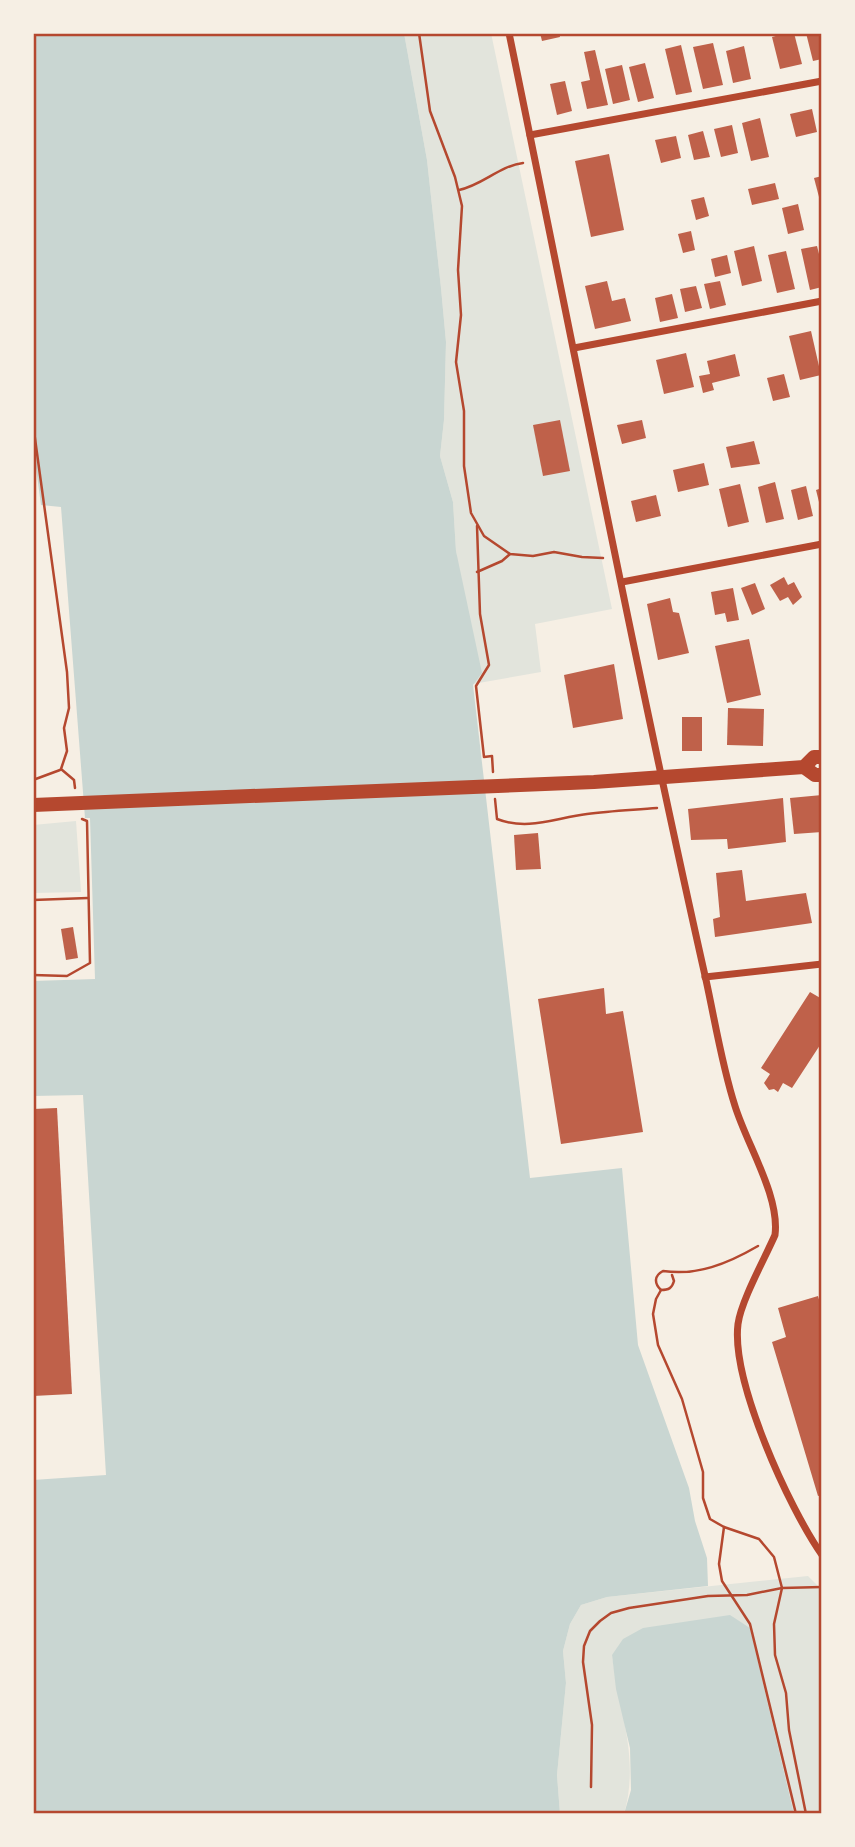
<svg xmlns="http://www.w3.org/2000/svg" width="855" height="1847" font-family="Merriweather,serif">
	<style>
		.green { fill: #e2e4dc }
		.water { fill: #c9d6d2 }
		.building { fill: #bf614a }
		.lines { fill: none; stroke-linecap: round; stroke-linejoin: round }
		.path { stroke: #b5482f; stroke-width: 2.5 }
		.minor { stroke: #b5482f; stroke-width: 7 }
		.primary { stroke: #b5482f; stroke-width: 14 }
		.neatline { fill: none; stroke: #b5482f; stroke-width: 2.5 }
	</style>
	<rect width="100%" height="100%" fill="#f6efe4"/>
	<g class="green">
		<path d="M 404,33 L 491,33 L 612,609 L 535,624 L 541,672 L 473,684 L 456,551 L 453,502 L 440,456 L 444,420 L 446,342 L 441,288 L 427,160 Z"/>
		<path d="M 76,821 L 81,892 L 33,893 L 33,825 Z"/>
		<path d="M 808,1576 L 822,1590 L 822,1814 L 794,1814 L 750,1628 L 730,1616 L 612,1655 C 619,1711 640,1758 624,1814 L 560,1814 L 557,1775 L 566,1683 L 563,1651 L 570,1624 L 581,1605 L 607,1597 Z"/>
	</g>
	<g class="water">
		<path d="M 33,33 L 404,33 L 427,160 L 441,288 L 446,342 L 444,420 L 440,456 L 453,502 L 456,551 L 482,673 L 473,685 L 530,1178 L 622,1168 L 638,1345 L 689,1488 L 695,1521 L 707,1558 L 708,1586 L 607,1597 L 581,1605 L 570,1624 L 563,1651 L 566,1683 L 557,1775 L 560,1814 L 33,1814 L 33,1480 L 106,1475 L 83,1095 L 33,1096 L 33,981 L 95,979 L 90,818 L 85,818 L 61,507 L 41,505 L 33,446 Z"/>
		<path d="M 730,1615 L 750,1628 L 794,1814 L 624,1814 L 631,1790 L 630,1748 L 616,1689 L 612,1655 L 623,1639 L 643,1628 Z"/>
	</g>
	<g class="building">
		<path d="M 540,33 L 559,33 L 560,37 L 542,41 Z"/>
		<path d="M 787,33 L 794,33 L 802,64 L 780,69 L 772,37 Z"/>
		<path d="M 806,33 L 822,33 L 822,59 L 813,61 Z"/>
		<path d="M 713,43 L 723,85 L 703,89 L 693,47 Z"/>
		<path d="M 681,45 L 692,92 L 676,95 L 665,49 Z"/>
		<path d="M 744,46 L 751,79 L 733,83 L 726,51 Z"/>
		<path d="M 595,50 L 608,105 L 587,109 L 581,82 L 590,80 L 584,52 Z"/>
		<path d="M 645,63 L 654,98 L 638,102 L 629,67 Z"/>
		<path d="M 622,65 L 630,100 L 613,104 L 605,69 Z"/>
		<path d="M 565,81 L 572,111 L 557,115 L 550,84 Z"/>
		<path d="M 812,109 L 817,132 L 796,137 L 790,114 Z"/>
		<path d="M 760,118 L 769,157 L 751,161 L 742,123 Z"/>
		<path d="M 732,125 L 738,153 L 721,157 L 714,129 Z"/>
		<path d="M 703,131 L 710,157 L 694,160 L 688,135 Z"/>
		<path d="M 676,136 L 681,158 L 661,163 L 655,140 Z"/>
		<path d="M 609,154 L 624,230 L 591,237 L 575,161 Z"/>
		<path d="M 822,176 L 822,196 L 819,197 L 814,178 Z"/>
		<path d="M 775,183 L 779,199 L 752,205 L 748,189 Z"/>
		<path d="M 704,197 L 709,216 L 696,220 L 691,200 Z"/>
		<path d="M 798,204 L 804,230 L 788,234 L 782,208 Z"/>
		<path d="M 691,231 L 695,250 L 683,253 L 678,234 Z"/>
		<path d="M 754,246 L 762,281 L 742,286 L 734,251 Z"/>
		<path d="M 817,246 L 822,266 L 822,287 L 810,290 L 801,249 Z"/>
		<path d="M 786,251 L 795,289 L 777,293 L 768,255 Z"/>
		<path d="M 727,255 L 731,273 L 715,277 L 711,259 Z"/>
		<path d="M 607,281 L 612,301 L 625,298 L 631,321 L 595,329 L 585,286 Z"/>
		<path d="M 720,281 L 726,305 L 710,309 L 704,284 Z"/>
		<path d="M 696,286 L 702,308 L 685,312 L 680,289 Z"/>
		<path d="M 672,294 L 678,318 L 660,322 L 655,298 Z"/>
		<path d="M 811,331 L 821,375 L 800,380 L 789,336 Z"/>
		<path d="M 686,353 L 694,387 L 664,394 L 656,360 Z"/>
		<path d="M 735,354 L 740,376 L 712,383 L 714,390 L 703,393 L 699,376 L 710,374 L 707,361 Z"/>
		<path d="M 784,374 L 790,397 L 773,401 L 767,378 Z"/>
		<path d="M 560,420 L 570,471 L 543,476 L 533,425 Z"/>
		<path d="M 642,420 L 646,438 L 622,444 L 617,425 Z"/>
		<path d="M 754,441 L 760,464 L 731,468 L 726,447 Z"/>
		<path d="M 704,463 L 709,485 L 678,492 L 673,470 Z"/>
		<path d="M 775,482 L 784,519 L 766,523 L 758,487 Z"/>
		<path d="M 740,484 L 749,522 L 728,527 L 719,489 Z"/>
		<path d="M 806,486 L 813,516 L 798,520 L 791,490 Z"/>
		<path d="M 822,488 L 822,510 L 821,510 L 816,490 Z"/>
		<path d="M 656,495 L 661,516 L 636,522 L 631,501 Z"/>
		<path d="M 784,577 L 788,585 L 794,582 L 802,597 L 793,605 L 788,597 L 780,601 L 770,585 Z"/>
		<path d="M 755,583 L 765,609 L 752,615 L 741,588 Z"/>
		<path d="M 733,588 L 739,620 L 727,622 L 725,613 L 715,615 L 711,592 Z"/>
		<path d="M 670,598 L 673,612 L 679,613 L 689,653 L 658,660 L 647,604 Z"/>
		<path d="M 749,639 L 761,695 L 727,703 L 715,646 Z"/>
		<path d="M 614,664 L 623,719 L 573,728 L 564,675 Z"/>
		<path d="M 728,708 L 764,709 L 763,746 L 727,745 Z"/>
		<rect x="682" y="717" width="20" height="34"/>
		<path d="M 822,795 L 822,832 L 794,834 L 790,798 Z"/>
		<path d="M 783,798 L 786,842 L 728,849 L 727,839 L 691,840 L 688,809 Z"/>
		<path d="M 538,833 L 541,869 L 516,870 L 514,835 Z"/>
		<path d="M 742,870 L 746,901 L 806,893 L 812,923 L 715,937 L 713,919 L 720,917 L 716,873 Z"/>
		<path d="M 73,927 L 78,958 L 66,960 L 61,929 Z"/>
		<path d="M 604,988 L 606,1014 L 623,1011 L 643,1132 L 561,1144 L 538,999 Z"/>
		<path d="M 810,992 L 822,999 L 822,1042 L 792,1088 L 783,1083 L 778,1092 L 774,1089 L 769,1090 L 764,1083 L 770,1074 L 761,1068 Z"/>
		<path d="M 57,1108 L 72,1394 L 33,1396 L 33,1109 Z"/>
		<path d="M 818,1296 L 822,1310 L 822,1495 L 818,1496 L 772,1342 L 786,1337 L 778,1308 Z"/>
	</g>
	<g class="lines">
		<g class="path">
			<path d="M 419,33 L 430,111 L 455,177 L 462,206 L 458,270 L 461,315 L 456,362 L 464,411 L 464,466 L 471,513 L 484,536 L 510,554 L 533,556 L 554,552 L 582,557 L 603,558"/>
			<path d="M 459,190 C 483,185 499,166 523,163"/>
			<path d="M 33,424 L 67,672 L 69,708 L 64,728 L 67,751 L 61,769 L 74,780 L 75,788"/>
			<path d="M 477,526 L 480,614 L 489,665 L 476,686 L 484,757 L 492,756 L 493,772"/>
			<path d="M 477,572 L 502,561 L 510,554"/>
			<path d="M 33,780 L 60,770"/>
			<path d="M 495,799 L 497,819 C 528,831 555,818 587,814 C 610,811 634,810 657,808"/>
			<path d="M 33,900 L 88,898"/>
			<path d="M 33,975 L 67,976 L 90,963 L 87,821 L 82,819"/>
			<path d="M 672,1275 L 674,1281 C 672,1288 669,1290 661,1290 L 656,1299 L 653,1314 L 658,1345 L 682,1399 L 703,1472 L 703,1498 L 710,1519 L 724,1527 L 759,1539 L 774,1557 L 782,1588 L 774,1624 L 775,1655 L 786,1693 L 789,1730 L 806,1814"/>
			<path d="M 661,1290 C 654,1283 654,1276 663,1271 C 697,1276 727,1264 758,1246"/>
			<path d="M 724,1527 L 719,1564 L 722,1581 L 750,1624 L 796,1814"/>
			<path d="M 591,1787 L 592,1725 L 583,1662 L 584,1646 L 590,1631 L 600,1621 L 611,1613 L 629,1608 L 708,1596 L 747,1595 L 782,1588 L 822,1587"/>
		</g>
		<g class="minor">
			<path d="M 509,33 C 574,349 635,665 706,980 C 715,1021 722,1066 735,1106 C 747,1145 780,1196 775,1235 C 765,1258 741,1301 738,1324 C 731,1381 789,1508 822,1555"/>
			<path d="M 530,135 L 822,81"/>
			<path d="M 574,348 L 822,301"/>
			<path d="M 622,582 L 822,544"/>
			<path d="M 705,977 L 822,964"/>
		</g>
		<g class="primary">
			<path d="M 804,767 L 815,775 L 822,775"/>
			<path d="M 33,805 L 594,782 L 804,767 L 814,757 L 822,757"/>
		</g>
	</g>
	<rect width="855" height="1847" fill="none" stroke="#f6efe4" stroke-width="70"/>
	<rect x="35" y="35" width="785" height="1777" class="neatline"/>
</svg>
